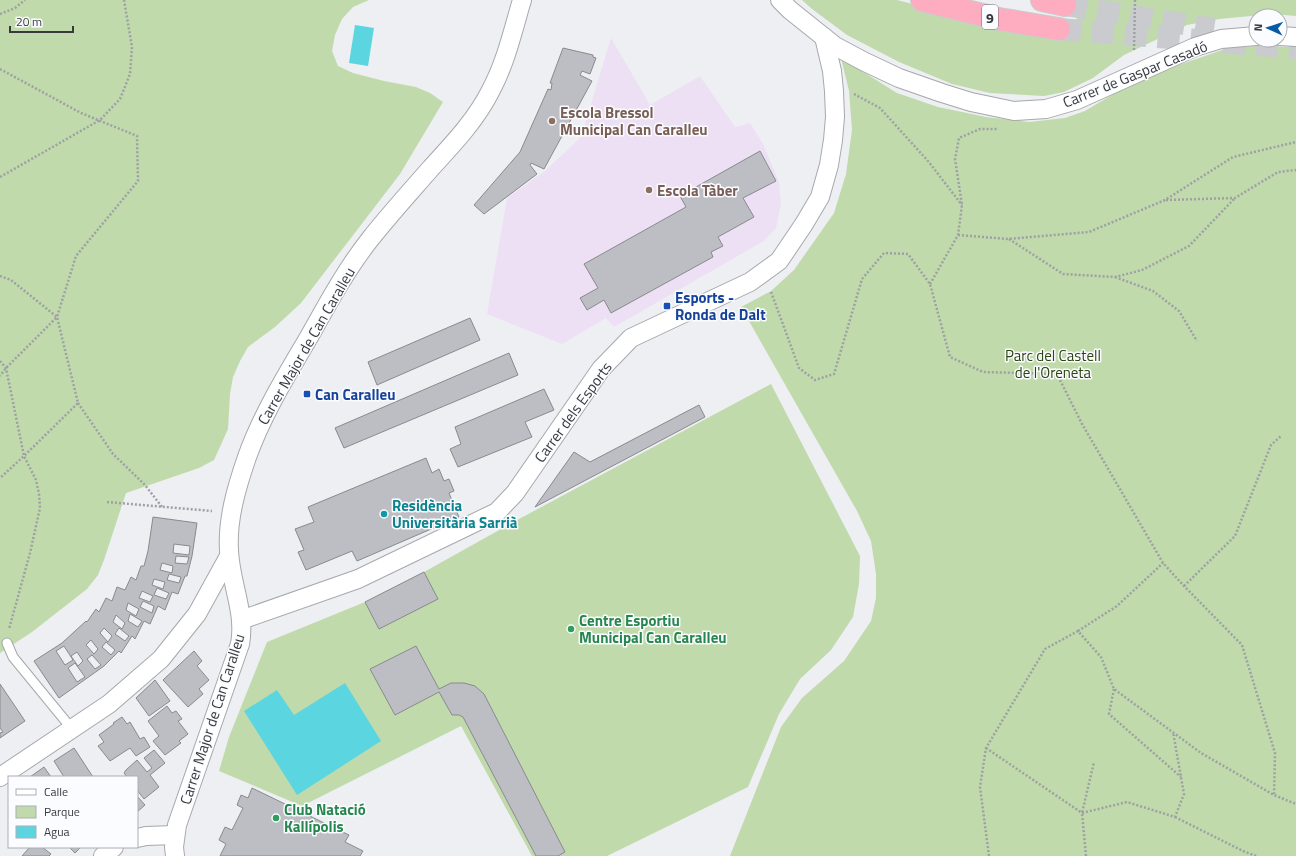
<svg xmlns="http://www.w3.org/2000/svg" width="1296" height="856" font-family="'Titillium Web',sans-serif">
<rect width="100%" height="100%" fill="#edeff3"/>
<!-- education -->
<polygon fill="#ede0f4" points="611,38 650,105 700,76 735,127 750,123 763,144 779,182 781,204 776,228 764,241 614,327 606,318 562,344 487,314 507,198 545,171 581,137"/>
<!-- green -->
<g fill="#c0daac">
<polygon points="0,0 369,0 353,7 342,19 335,35 332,51 338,66 353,73 384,81 416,87 430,93 443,102 400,174 301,303 275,327 248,347 240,361 233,377 230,394 228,429 214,460 199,468 126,493 104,560 98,575 87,589 32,632 0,653"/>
<polygon points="802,0 897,0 972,19 1073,39 1080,0 1296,0 1296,16 1273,14 1219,19 1187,25 1124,55 1093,78 1064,92 1044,96 990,93 952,84 899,62 847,35 812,9"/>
<polygon points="1255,46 1296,47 1296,856 730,856 781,727 802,698 844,661 871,621 876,598 876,574 871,541 857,511 741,307 771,291 794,270 834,213 846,174 852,130 849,91 841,58 897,93 938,107 986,117 1029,122 1065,118 1085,111 1127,86 1179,65 1222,50"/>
<polygon points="771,384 860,556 859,584 853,617 831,650 800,679 779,714 748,787 607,856 532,856 461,726 302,806 219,771 229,737 267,642 365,602 424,572 519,519"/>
</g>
<!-- water -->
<g fill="#5bd5df">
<polygon points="355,25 374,28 368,66 349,63"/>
<polygon points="345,683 381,741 297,795 244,711 277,690 294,715"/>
</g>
<!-- building -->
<g fill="#bcbec3" stroke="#898a8e" fill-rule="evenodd">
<polygon points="563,48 593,55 593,57 596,58 590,74 582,71 580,75 592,81 544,169 531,163 530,165 537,174 484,214 474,205 520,152 548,89 551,90 552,83 550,83"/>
<polygon points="760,151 776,181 743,198 754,217 718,237 723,246 711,252 713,257 611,313 604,300 587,310 580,298 598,288 584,264 686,207 680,196"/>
<polygon points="470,318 480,340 377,385 368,362"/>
<polygon points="509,353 518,375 344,448 335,428"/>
<polygon points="544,389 554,410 525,422 532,437 458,467 450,449 461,444 455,427"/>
<polygon points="699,405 705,417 535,507 574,452 590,462"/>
<polygon points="426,458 432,473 439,469 444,481 449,479 454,491 449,493 459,517 357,561 352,551 306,570 298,552 304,550 295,529 314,522 308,507"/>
<path d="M153,517l44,6 -5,33 -5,20h-2l-7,18 -6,-2 -7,18 -7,-4 -8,18 -6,-3 -9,18 -3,-3 -11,17 -2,-2 -15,15 -45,32 -25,-37 28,-18 24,-22 1,1 9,-13 3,3 7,-14 6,3 5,-14 8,3 6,-13 5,3 5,-14h3l4,-15zM174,544l16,2 -1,9 -16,-2zM176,556l13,1 -2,7 -12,-1zM162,563l11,3 -1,7 -12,-3zM169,574l12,3 -2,6 -12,-3zM154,579l11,3 -2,7 -11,-4zM157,588l12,5 -3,6 -12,-4zM142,591l11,5 -3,6 -11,-4zM143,601l11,5 -2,7 -12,-6zM128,603l11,6 -3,7 -10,-6zM130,614l12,7 -4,6 -10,-6zM116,615l9,8 -3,6 -9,-7zM104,628l8,8 -4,6 -8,-9zM119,628l10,8 -4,5 -10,-7zM91,640l7,9 -4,5 -8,-9zM106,642l9,8 -4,5 -9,-8zM64,646l9,14 -8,5 -9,-14zM77,652l6,9 -5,5 -7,-10zM92,655l9,10 -6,4 -8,-10zM75,663l10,14 -8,5 -9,-14z"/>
<polygon points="424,572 438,599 379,629 365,602"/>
<polygon points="416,646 439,689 451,683 464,683 475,686 484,694 565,852 558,856 536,856 463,717 459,715 452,715 439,692 395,715 370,669"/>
<polygon points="194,651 202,661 197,666 209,680 199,689 203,694 188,707 163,680"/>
<polygon points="155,680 170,701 149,716 136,698"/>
<polygon points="0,684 25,721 0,738 0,733 3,732 0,728"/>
<polygon points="167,706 172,713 176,711 182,719 178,721 188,734 179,741 181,743 165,755 153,741 159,736 148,721"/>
<polygon points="122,717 127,724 130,722 140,739 144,737 150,747 136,756 130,748 110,761 98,746 104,742 99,735 114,724 113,723"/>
<polygon points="74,748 93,777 64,777 54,761"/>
<polygon points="154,750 165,763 150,775 159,787 144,799 137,790 137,777 127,777 124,773 126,770 137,760 147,772 152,768 144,758"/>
<polygon points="44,767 51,777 30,777"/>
<polygon points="252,788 349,835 345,842 363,851 360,856 220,856 226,844 219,840 225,827 232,830 243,808 237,805 241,795 248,798"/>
<polygon points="137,796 145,805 137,812"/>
<polygon points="30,847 42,847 51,854 49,856 22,856"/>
<polygon points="69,847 81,847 75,853"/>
</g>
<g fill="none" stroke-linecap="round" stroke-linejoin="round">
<!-- trunk-tunnel -->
<g stroke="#c9cbce" stroke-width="22" stroke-dasharray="22 11" stroke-linecap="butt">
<polyline points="1065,5 1214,29"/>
<polyline points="1059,29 1296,48"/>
</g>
<defs>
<polyline id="service" points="7,643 13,657 72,729"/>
<g id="minor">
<polyline points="780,0 790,10 835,46 865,62 899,78 942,93 971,102 1014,111 1046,109 1077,100 1195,47 1221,39 1256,36"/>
<polyline points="1280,36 1296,37"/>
<polyline points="241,620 358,579 497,512 515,493 601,369 631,338 750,282 779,261 804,224 820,197 829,165 833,140 835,117 834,91 832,71 824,37"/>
<polyline points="0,777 109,704 161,659 197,614 229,556"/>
<polyline points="137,838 146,836 175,835"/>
<polyline points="103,856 114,847"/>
<path d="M175,856l-1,-9 3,-22 63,-181c6,-32 -10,-62 -11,-94 -2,-31 8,-64 18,-93 15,-42 39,-81 62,-120 19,-34 38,-69 62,-99 19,-24 40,-47 60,-70 22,-24 45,-48 60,-78 15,-28 22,-60 31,-90"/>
</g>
<g id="trunk">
<polyline points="922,0 999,19 1059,29"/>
<polyline points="1042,0 1065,5"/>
</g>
</defs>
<!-- service casing -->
<use href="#service" stroke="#a6a8ac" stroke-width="11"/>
<!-- minor casing -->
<use href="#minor" stroke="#a6a8ac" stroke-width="20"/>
<!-- trunk casing -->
<use href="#trunk" stroke="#cbcccc" stroke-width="24"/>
<!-- path -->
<g stroke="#9ea0a3" stroke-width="2.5" stroke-dasharray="2 2" stroke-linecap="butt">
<polyline points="0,14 15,8 25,0"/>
<polyline points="1134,50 1135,0"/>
<polyline points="0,69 81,113 137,136 138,181 76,256 57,317 78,403 24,456 36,480 39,494 40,508 30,553 9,629"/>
<polyline points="854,94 880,108 928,161 962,205"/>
<polyline points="0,177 100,120 120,99 130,74 132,47 124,0"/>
<polyline points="1166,200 1235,198 1278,172 1296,170"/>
<polyline points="958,235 1008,239 1089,232 1165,200 1233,157 1296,142"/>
<polyline points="1009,239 1063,274 1115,277 1142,270 1189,246 1235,198"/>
<polyline points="0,276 11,280 57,317 6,368 0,376"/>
<polyline points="1115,277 1153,291 1179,311 1197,341"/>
<polyline points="930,284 958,235 962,205 955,159 959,138 980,129 997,129"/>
<polyline points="771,292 799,368 815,380 834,374 862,279 884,253 908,254 930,284 950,357 983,372 1057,374 1082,424 1163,563 1184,586 1242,645 1275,753 1274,795"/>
<polyline points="0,361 6,368 24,456 0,478"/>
<polyline points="78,403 113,454 145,485 162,507"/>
<polyline points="107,502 212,511"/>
<polyline points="1184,586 1235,536 1271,445 1281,436"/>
<polyline points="1078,631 1117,606 1163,563"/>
<polyline points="1114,689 1109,714 1181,777"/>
<polyline points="986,748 1082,813 1127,802 1175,817 1184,794 1173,732"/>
<polyline points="1175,817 1245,852 1257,856"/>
<polyline points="989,856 980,787 986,748 1045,649 1078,631 1101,657 1114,689 1201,753 1274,795 1296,804"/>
<polyline points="1086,856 1082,813 1094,762"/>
</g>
<!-- service -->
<use href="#service" stroke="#fff" stroke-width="9"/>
<!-- minor -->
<use href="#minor" stroke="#fff" stroke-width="18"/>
<!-- trunk -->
<use href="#trunk" stroke="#feacbf" stroke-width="22"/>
</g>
<!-- markers -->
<g fill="#8d6e63" stroke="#fbfcff" stroke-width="1.5">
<circle cx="552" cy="121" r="4"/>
<circle cx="649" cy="190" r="4"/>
</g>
<g fill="#1a4fb4" stroke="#fbfcff" stroke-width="1.5">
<rect x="663" y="302" width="8" height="8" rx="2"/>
<rect x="303" y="390" width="8" height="8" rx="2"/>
</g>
<circle fill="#0f9aa8" stroke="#fbfcff" stroke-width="1.5" cx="384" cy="514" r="4"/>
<g fill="#2e9e5b" stroke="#fbfcff" stroke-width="1.5">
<circle cx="571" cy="629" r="4"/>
<circle cx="276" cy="818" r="4"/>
</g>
<g text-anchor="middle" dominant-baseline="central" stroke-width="3" stroke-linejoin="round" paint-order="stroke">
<!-- shield labels -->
<rect fill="#fbfcff" stroke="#727476" stroke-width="1" x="982" y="5" width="16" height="24" rx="3"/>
<g font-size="14" font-weight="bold" fill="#38393b">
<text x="990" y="17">9</text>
</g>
<!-- street labels -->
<g font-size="15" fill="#38393b" stroke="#fbfcff">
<text transform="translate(1135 74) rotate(-22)">Carrer de Gaspar Casadó</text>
<text transform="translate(306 346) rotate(-60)">Carrer Major de Can Caralleu</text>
<text transform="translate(573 412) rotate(-54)">Carrer dels Esports</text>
<text transform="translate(212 719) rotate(-72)">Carrer Major de Can Caralleu</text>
</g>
<!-- education labels -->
<g font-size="15" font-weight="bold" fill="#785e54" stroke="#fbfcff" text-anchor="start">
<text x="560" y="112">Escola Bressol<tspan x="560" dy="17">Municipal Can Caralleu</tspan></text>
<text x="657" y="190">Escola Tàber</text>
</g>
<!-- transit labels -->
<g font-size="15" font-weight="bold" fill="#164399" stroke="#fbfcff" text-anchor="start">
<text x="675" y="297">Esports -<tspan x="675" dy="17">Ronda de Dalt</tspan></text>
<text x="315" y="394">Can Caralleu</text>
</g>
<!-- park labels -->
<g font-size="15" fill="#2b4410" stroke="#fbfcff">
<text x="1053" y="355">Parc del Castell<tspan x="1053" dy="17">de l'Oreneta</tspan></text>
</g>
<!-- culture labels -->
<g font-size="15" font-weight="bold" fill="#0d838f" stroke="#fbfcff" text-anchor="start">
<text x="392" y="505">Residència<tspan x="392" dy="17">Universitària Sarrià</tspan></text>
</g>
<!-- leisure labels -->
<g font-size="15" font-weight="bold" fill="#27864d" stroke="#fbfcff" text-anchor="start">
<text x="579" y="620">Centre Esportiu<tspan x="579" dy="17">Municipal Can Caralleu</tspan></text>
<text x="284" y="809">Club Natació<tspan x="284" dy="17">Kallípolis</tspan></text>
</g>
</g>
<!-- legend -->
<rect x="8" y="776" width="130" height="72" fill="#fbfcff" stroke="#adaeb1"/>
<rect x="16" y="789" width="20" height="6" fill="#ffffff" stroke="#adaeb1"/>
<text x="44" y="796" font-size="12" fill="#38393b">Calle</text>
<rect x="16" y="806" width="20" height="12" fill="#c0daac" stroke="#adaeb1"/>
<text x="44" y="816" font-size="12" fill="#38393b">Parque</text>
<rect x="16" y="826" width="20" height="12" fill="#5bd5df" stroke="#adaeb1"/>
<text x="44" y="836" font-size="12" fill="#38393b">Agua</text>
<!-- north arrow -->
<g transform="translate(1268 28) rotate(273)"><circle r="19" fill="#fbfcff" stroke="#adaeb1"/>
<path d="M0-3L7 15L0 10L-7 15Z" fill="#085aa8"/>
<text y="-6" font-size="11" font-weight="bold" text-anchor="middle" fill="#38393b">N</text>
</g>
<!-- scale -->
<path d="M10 26v6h63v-6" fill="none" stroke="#38393b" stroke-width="2"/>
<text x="16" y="26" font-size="12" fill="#38393b" stroke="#fbfcff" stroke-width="3" paint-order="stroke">20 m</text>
</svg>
